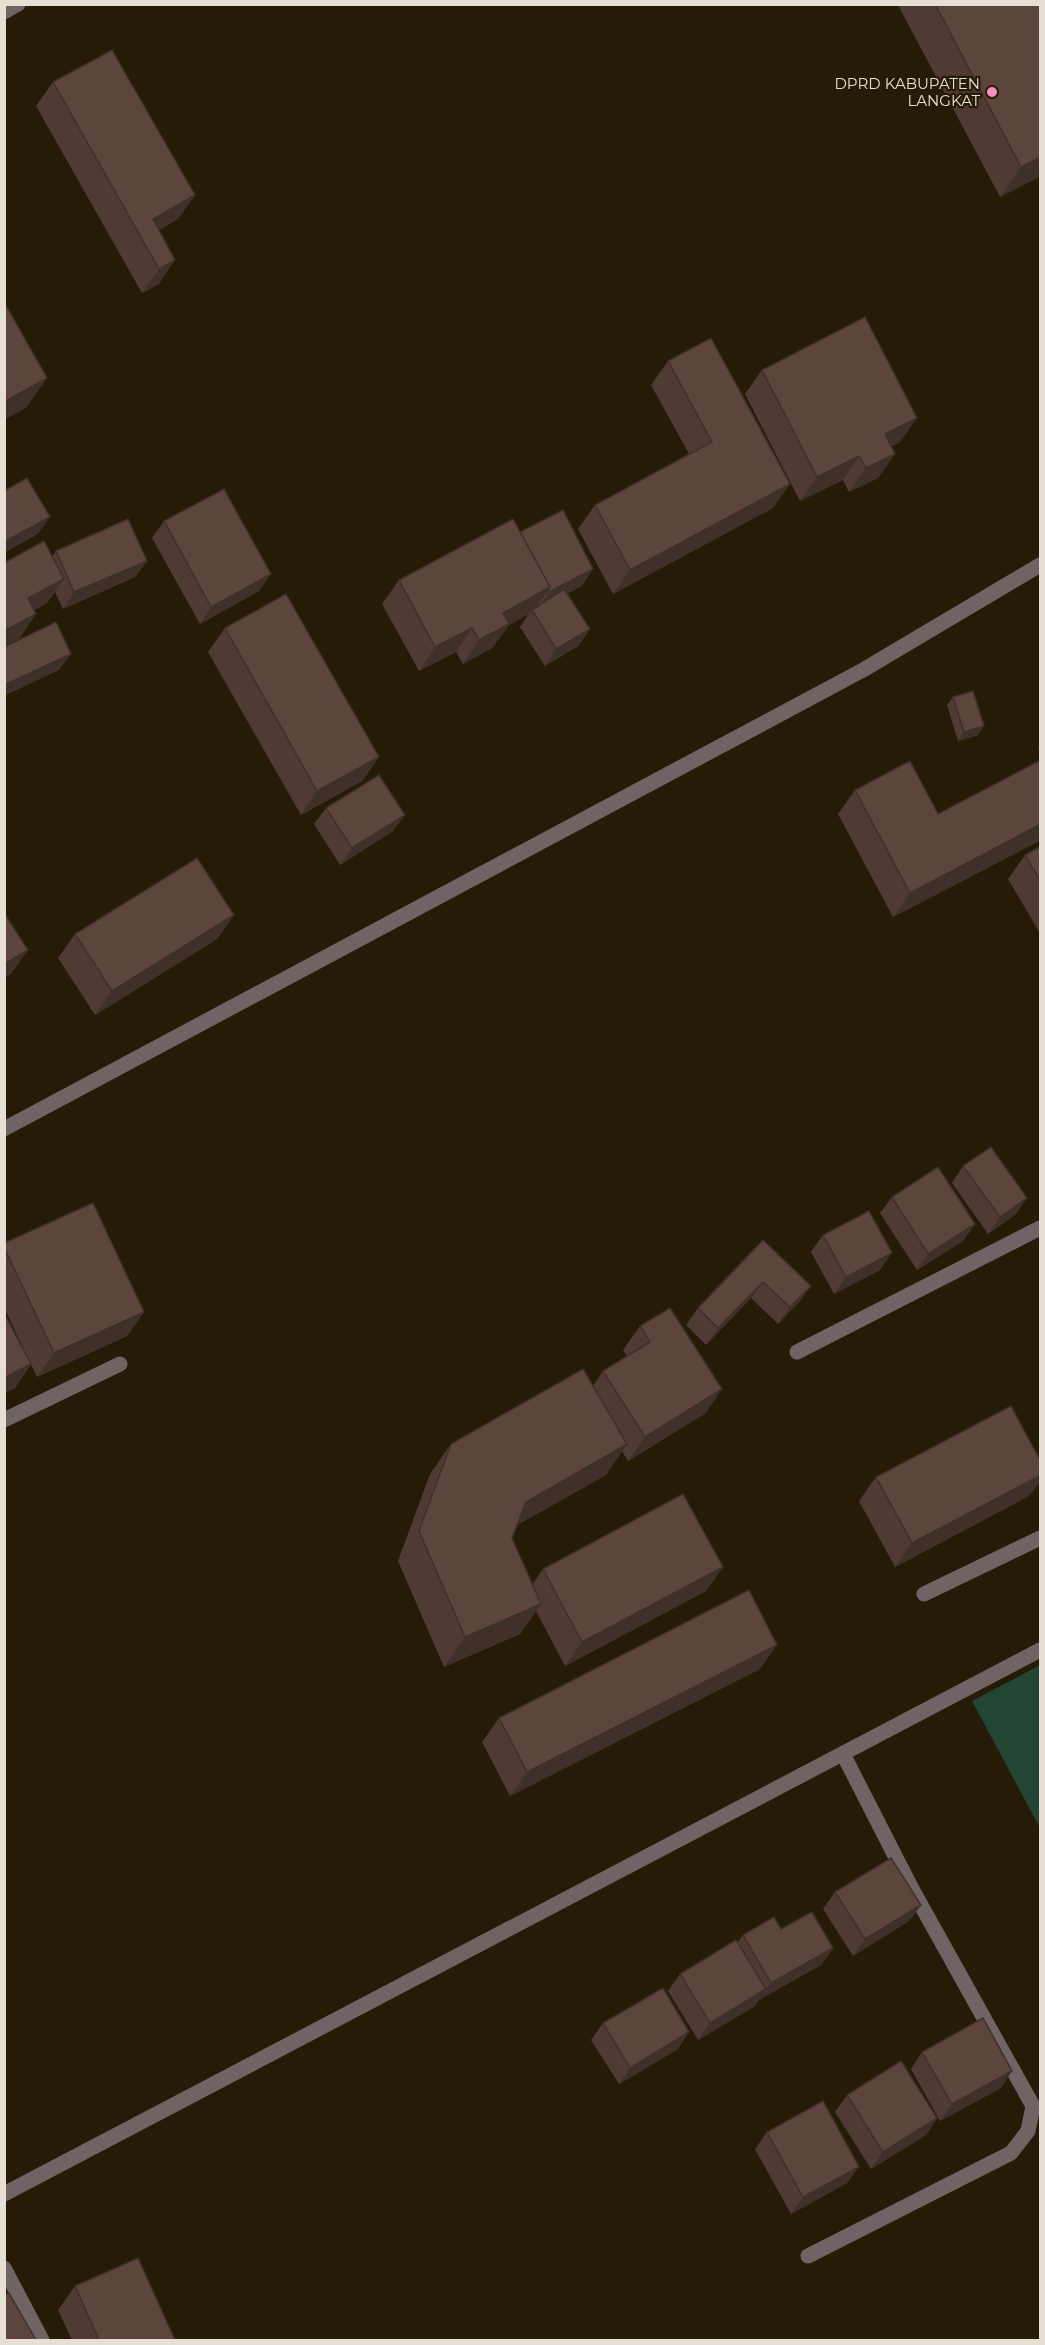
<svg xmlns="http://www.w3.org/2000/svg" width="1045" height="2345" font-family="Montserrat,sans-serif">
<rect width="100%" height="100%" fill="#251b07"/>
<!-- green -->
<polygon fill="#234534" points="1040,1665 1040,1828 972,1701"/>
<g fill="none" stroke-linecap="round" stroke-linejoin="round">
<!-- minor -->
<g stroke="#706364" stroke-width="15">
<polyline points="4,12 18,4"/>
<polyline points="4,1129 863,670 1040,565"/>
<polyline points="797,1352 1040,1228"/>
<polyline points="4,1420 120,1364"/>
<polyline points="924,1594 1040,1538"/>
<polyline points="4,2194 1040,1650"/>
<polyline points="808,2256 1011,2153 1028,2131 1033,2106 912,1889 843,1754"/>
<polyline points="4,2268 42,2340"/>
</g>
</g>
<!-- wall -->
<g fill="#4f3b34">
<polygon points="901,4 1041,4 1041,176 1000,197 899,7"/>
<polygon points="53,82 195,195 178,219 159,230 159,284 142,293 36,106"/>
<polygon points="668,361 773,508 613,594 578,529 595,505 689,454 651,385"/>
<polygon points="762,370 900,442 891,446 895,454 878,478 849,492 843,480 800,501 745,394"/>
<polygon points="164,521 259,591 200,624 152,538"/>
<polygon points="520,532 582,586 567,594 590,629 578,646 545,666 520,627 529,614 509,625 492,648 463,664 456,652 419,671 382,604 399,580"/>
<polygon points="56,551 147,561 135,577 63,609 55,592 47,603 34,610 20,638 4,646 4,563 52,557"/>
<polygon points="225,628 379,757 362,781 301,815 208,652"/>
<polygon points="953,697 978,735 958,741 947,705"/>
<polygon points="1041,743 1041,752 1038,747"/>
<polygon points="1041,764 1041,840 893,917 838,814 855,790 938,814"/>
<polygon points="326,808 393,831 340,865 314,824"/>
<polygon points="1041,846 1041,935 1008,879 1025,855"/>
<polygon points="234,915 217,939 95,1015 58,958 75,934"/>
<polygon points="963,1166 1027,1198 1015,1215 988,1234 952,1183"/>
<polygon points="892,1197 975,1224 963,1241 917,1270 880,1213"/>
<polygon points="823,1235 880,1270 834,1294 811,1252"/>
<polygon points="763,1240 811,1286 799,1302 778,1324 751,1298 706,1345 686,1325 698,1308"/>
<polygon points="4,1247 144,1312 127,1336 37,1377 31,1364 15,1388 4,1393 4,1313 25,1352 4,1307"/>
<polygon points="640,1326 706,1413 628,1461 622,1451 606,1475 517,1525 512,1538 532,1585 543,1569 723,1567 706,1591 565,1666 536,1611 520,1634 444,1667 398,1561 430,1474 451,1444 593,1386 603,1371 627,1356 623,1350"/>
<polygon points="1041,1462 1041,1480 1029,1496 895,1567 859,1501 876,1477"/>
<polygon points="760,1669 510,1796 482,1742 499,1718"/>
<polygon points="835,1892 921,1905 909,1921 853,1956 823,1909"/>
<polygon points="781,1929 833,1948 821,1965 759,2000 755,2006 698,2040 668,1991 680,1974 738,1942 743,1935"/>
<polygon points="603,2023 678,2049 619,2084 591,2040"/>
<polygon points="922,2052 1001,2088 940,2121 911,2069"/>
<polygon points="847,2095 937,2118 926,2135 871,2169 835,2112"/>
<polygon points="767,2132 847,2183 791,2214 755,2149"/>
<polygon points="75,2286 175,2340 72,2340 58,2310"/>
</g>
<!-- shaded-wall -->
<g fill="#40302a">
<polygon points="1041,157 1041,176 1000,197 1021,167"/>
<polygon points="195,195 178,219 142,240 153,219"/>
<polygon points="175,260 159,284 142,293 159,269"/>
<polygon points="47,378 26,408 4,420 4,402"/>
<polygon points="917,418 900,442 868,458 885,434"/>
<polygon points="895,454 878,478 849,492 866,468"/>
<polygon points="859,456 843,480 800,501 817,477"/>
<polygon points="790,484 773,508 613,594 630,570"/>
<polygon points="50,517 38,534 4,553 4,542"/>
<polygon points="147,561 135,577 63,609 74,592"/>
<polygon points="593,569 582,586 538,609 549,592"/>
<polygon points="271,574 259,591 200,624 211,607"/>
<polygon points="64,579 47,603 11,622 28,598"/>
<polygon points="550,587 534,611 532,610 529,614 509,625 492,648 463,664 479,640 503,613"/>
<polygon points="36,614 20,638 4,646 4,631"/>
<polygon points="472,628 456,652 419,671 435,647"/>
<polygon points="590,629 578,646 545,666 556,649"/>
<polygon points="71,654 59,670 4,696 4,685"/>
<polygon points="984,726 978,735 958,741 964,732"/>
<polygon points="379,757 362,781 301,815 317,791"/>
<polygon points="405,815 393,831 340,865 352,848"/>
<polygon points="1041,824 1041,840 893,917 910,893"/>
<polygon points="234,915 217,939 95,1015 112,991"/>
<polygon points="28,950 11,974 4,978 4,964"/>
<polygon points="1027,1198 1015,1215 988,1234 1000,1217"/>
<polygon points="975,1224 963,1241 917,1270 928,1254"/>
<polygon points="892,1253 880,1270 834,1294 846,1277"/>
<polygon points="763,1282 751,1298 706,1345 718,1328"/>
<polygon points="811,1286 799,1302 778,1324 790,1307"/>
<polygon points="144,1312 127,1336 37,1377 54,1353"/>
<polygon points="31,1364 15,1388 4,1393 4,1378"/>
<polygon points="722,1389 706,1413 628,1461 645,1437"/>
<polygon points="627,1444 606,1475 505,1532 526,1502"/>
<polygon points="1041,1475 1041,1480 1029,1496 895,1567 912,1543"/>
<polygon points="723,1567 706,1591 565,1666 582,1642"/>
<polygon points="541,1604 520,1634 444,1667 465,1637"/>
<polygon points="777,1645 760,1669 510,1796 527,1772"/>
<polygon points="921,1905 909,1921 853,1956 865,1939"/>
<polygon points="833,1948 821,1965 759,2000 755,2006 698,2040 710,2023 766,1989 771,1983"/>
<polygon points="689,2032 678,2049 619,2084 630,2068"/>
<polygon points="1012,2071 1001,2088 940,2121 952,2104"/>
<polygon points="937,2118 926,2135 871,2169 883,2152"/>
<polygon points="859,2167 847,2183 791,2214 803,2197"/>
</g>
<!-- building -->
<g fill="#5c453c" stroke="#40302a" stroke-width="1.5">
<polygon points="935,4 1041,4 1041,157 1021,167"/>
<polygon points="112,50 195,195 153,219 175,260 159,269 53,82"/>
<polygon points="4,302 47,378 4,402"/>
<polygon points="865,317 917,418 885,434 895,454 866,468 859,456 817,477 762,370"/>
<polygon points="711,338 790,484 630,570 595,505 712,442 668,361"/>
<polygon points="27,478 50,517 4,542 4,491"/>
<polygon points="224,489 271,574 211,607 164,521"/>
<polygon points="563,510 593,569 549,592 548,590 550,587 520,532"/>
<polygon points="128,519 147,561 74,592 56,551"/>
<polygon points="513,519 550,587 503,613 509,624 479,640 472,628 435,647 399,580"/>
<polygon points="44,541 64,579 28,598 36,614 4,631 4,563"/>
<polygon points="564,589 590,629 556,649 532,610"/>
<polygon points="286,594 379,757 317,791 225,628"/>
<polygon points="56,622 71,654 4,685 4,647"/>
<polygon points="973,691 984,726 964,732 953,697"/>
<polygon points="910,761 938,814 1039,761 1041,764 1041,824 910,893 855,790"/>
<polygon points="379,775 405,815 352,848 326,808"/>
<polygon points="1041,846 1041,882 1025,855"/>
<polygon points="197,858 234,915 112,991 75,934"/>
<polygon points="4,913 28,950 4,964"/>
<polygon points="991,1147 1027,1198 1000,1217 963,1166"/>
<polygon points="938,1167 975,1224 928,1254 892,1197"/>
<polygon points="93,1203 144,1312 54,1353 4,1247 4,1243"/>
<polygon points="869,1211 892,1253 846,1277 823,1235"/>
<polygon points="763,1240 811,1286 790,1307 763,1282 718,1328 698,1308"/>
<polygon points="670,1308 722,1389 645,1437 603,1371 650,1342 640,1326"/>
<polygon points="4,1313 31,1364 4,1378"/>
<polygon points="583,1369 627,1444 526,1502 512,1538 541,1604 465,1637 419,1531 451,1444"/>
<polygon points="1011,1406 1041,1462 1041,1475 912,1543 876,1477"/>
<polygon points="683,1494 723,1567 582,1642 543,1569"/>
<polygon points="749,1590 777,1645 527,1772 499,1718"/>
<polygon points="891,1858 921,1905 865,1939 835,1892"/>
<polygon points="812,1912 833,1948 771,1983 743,1935 774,1917 781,1929"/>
<polygon points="736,1940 766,1989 710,2023 680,1974"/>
<polygon points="663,1988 689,2032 630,2068 603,2023"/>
<polygon points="983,2018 1012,2071 952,2104 922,2052"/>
<polygon points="901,2061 937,2118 883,2152 847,2095"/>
<polygon points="823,2101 859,2167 803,2197 767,2132"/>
<polygon points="138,2258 175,2340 99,2340 75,2286"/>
<polygon points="9,2293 36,2340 4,2340 4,2295"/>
</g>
<!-- markers -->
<circle fill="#fd8ebf" stroke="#251b07" stroke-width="2" cx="992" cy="92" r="6"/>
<g text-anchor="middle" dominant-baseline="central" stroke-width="4.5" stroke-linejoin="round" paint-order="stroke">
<!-- poi labels -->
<g font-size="15" fill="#e6dfd3" stroke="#251b07" text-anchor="end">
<text x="980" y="83">DPRD KABUPATEN<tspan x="980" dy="17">LANGKAT</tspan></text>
</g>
</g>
<!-- border -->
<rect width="1045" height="2345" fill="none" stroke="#e6dfd3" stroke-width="12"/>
</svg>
